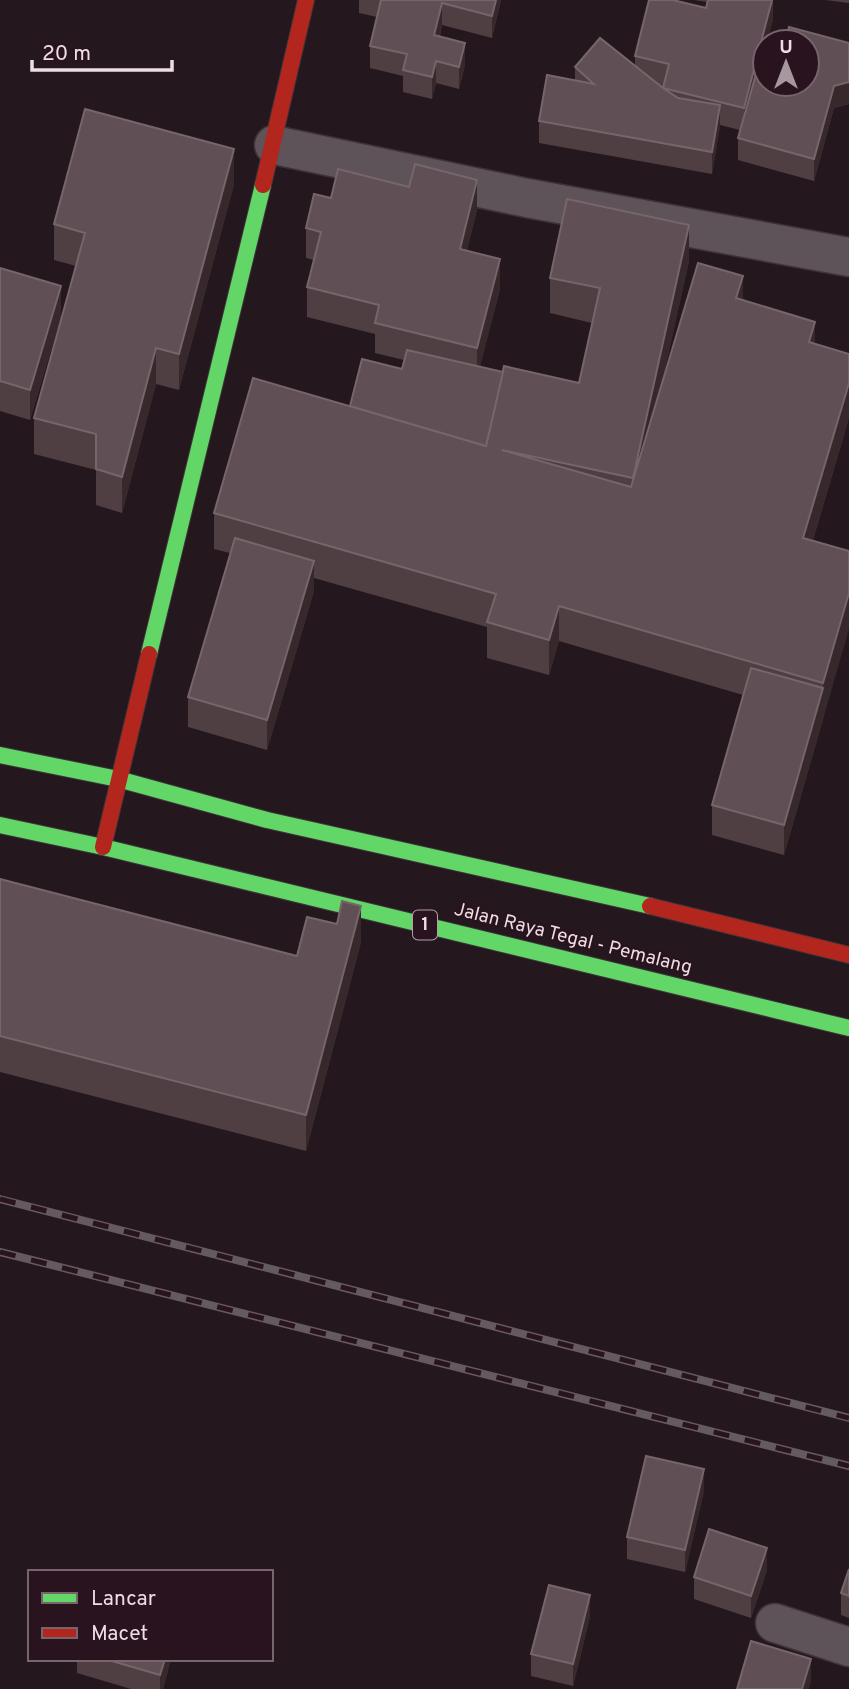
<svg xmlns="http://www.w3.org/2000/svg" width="849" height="1689" font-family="Overpass,sans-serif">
<rect width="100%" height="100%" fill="#24181e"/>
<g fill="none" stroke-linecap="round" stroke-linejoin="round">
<defs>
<g id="street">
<polyline points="274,145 527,198 849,257"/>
<polyline points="775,1623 849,1647"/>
</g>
<g id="fast">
<polyline points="149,654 263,185"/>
<polyline points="0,755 118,779 267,820 650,906"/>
<polyline points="0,825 103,847 849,1028"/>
</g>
<g id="jam">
<polyline points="263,185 306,0"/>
<polyline points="103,847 149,654"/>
<polyline points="650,906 849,955"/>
</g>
</defs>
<!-- street casing -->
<use href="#street" stroke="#3d3338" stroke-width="41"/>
<!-- fast casing -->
<use href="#fast" stroke="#3d3338" stroke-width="18"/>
<!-- jam casing -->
<use href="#jam" stroke="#3d3338" stroke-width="18"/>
<!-- street -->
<use href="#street" stroke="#5d5358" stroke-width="38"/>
<!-- fast -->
<use href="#fast" stroke="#63d668" stroke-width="16"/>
<!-- jam -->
<use href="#jam" stroke="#b3261e" stroke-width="16"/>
<defs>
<g id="rail">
<polyline points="0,1199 849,1418"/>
<polyline points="0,1252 849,1466"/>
</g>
</defs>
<!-- rail casing -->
<use href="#rail" stroke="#645a5f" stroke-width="8"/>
<!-- rail -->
<use href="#rail" stroke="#29131e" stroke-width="5" stroke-dasharray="16" stroke-linecap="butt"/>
</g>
<!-- wall -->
<g fill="#4f3e42">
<polygon points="359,0 501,0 492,38 442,25 440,36 465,65 459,89 436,83 432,99 403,92 403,76 370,68 370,46 377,17 359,13"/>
<polygon points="694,0 773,0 773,19 767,42 765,42 765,84 849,43 849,104 834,108 814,181 738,160 738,138 740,130 720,125 712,174 539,143 539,121 575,80 575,67 635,66 635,56 706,8 707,2"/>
<polygon points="825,0 849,0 849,3"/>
<polygon points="234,184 179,390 156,384 122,513 96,505 96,470 34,454 34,418 76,266 54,260 54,224"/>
<polygon points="331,198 477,210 467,250 500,289 480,366 503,372 579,383 592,323 550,313 550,278 689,261 660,391 743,300 815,344 849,418 813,540 849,551 823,719 784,855 712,835 712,805 743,695 559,641 549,675 487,658 487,627 314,578 314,591 267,750 188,727 188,697 230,553 214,549 214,513 350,406 402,369 404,360 375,353 375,334 307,317 307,287 314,260 306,258 306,228"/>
<polygon points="0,268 61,316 30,420 0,411"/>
<polygon points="0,879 297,956 361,942 306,1151 0,1072"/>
<polygon points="704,1491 685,1572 627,1559 627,1537"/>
<polygon points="849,1569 849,1618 841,1615 841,1593"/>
<polygon points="767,1570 751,1618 694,1599 694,1577"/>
<polygon points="590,1617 573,1686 531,1676 531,1654"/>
<polygon points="77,1659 171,1659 163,1689 131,1689 77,1673"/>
</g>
<!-- shaded-wall -->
<g fill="#37282c">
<polygon points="496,0 501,0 492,38 492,16"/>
<polygon points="772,0 773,19 767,42 765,42 765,49 744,130 744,108"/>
<polygon points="442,3 442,25 434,57 434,35"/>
<polygon points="465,43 465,65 459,89 459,67"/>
<polygon points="436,61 436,83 432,99 432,77"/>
<polygon points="849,82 849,104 834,108 814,181 814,159 834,86"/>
<polygon points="720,105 720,127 712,174 712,152"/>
<polygon points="234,149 234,184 179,390 179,354"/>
<polygon points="477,180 477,210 460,279 460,249"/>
<polygon points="689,225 689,261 633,514 633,478"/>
<polygon points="500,259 500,289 477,378 477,348"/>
<polygon points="743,276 743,312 736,298"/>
<polygon points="61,286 61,316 30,420 30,390"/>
<polygon points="815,322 815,357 809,342"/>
<polygon points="156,348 156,384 122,513 122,477"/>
<polygon points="849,383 849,418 803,573 803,538"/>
<polygon points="314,561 314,591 267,750 267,720"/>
<polygon points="849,593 849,629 784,855 784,825 823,688 823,683"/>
<polygon points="559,606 559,641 549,675 549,640"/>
<polygon points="361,906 361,942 306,1151 306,1115"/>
<polygon points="704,1469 704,1491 685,1572 685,1550"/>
<polygon points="767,1548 767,1570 751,1618 751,1596"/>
<polygon points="590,1595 590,1617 573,1686 573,1664"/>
<polygon points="165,1659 171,1659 163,1689 160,1689 160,1675"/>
<polygon points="811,1659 811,1681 809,1689 802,1689"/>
</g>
<!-- building -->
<g fill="#604f54" stroke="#76656a" stroke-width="2">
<polygon points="381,0 496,0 492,16 442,3 434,35 465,43 459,67 436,61 432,77 403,70 407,54 370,46"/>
<polygon points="649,0 673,0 706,8 708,0 772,0 744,108 663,88 678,98 720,105 712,152 539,121 547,75 594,84 575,67 600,38 663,88 669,64 635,56"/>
<polygon points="789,27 849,43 849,82 834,86 814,159 738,138 763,49 765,50 765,84 807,84 807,42 785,42"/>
<polygon points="85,109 234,149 179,354 156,348 122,477 96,469 96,434 34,418 85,233 54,224"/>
<polygon points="415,164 477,180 460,249 500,259 477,348 375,323 379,305 307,287 321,232 306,228 314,194 331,198 338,169 409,187"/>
<polygon points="567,199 689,225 633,478 502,450 631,487 698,263 743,276 736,298 815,322 809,342 849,354 849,383 803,538 849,551 849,593 823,683 559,606 549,640 487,622 496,594 214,513 253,378 486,446 504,366 579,383 600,288 550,278"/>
<polygon points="0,268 61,286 30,390 0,381"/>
<polygon points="407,350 503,372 486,446 350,406 362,359 402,369"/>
<polygon points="235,538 314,561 267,720 188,697"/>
<polygon points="751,668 823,688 784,825 712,805"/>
<polygon points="0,879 297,956 307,917 337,924 342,901 361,906 306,1115 0,1036"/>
<polygon points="646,1456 704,1469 685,1550 627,1537"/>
<polygon points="709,1529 767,1548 751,1596 694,1577"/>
<polygon points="849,1569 849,1596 841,1593"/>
<polygon points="549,1585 590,1595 573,1664 531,1654"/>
<polygon points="751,1641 811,1659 802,1689 737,1689"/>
<polygon points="105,1659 165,1659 160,1675"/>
</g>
<g text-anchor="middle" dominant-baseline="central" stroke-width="5" stroke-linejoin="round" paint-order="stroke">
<!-- shield labels -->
<rect fill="#29131e" stroke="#b2a0a9" stroke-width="2" x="413" y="910.5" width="24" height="29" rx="5"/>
<g font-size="18" font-weight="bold" fill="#eddde4">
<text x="425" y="925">1</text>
</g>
<!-- street labels -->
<g font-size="19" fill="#eddde4" stroke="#29131e">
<text transform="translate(573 939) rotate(14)">Jalan Raya Tegal - Pemalang</text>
</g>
</g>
<!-- legend -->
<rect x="28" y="1570" width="245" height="91" fill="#29131e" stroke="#77646d" stroke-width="2"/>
<rect x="42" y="1593" width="35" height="10" fill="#63d668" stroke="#77646d" stroke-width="2"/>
<text x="91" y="1605" font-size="21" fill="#eddde4">Lancar</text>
<rect x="42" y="1628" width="35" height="10" fill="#b3261e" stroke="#77646d" stroke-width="2"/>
<text x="91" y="1640" font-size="21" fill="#eddde4">Macet</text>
<!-- north arrow -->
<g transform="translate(786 63)"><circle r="33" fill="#29131e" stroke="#77646d" stroke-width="2"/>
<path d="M0-5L12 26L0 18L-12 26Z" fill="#a7989f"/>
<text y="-10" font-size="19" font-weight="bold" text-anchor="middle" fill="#eddde4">U</text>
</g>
<!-- scale -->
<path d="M32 60v10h140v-10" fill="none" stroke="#eddde4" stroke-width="3.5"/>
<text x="42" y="60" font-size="21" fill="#eddde4" stroke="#29131e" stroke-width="5" paint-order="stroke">20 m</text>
</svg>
